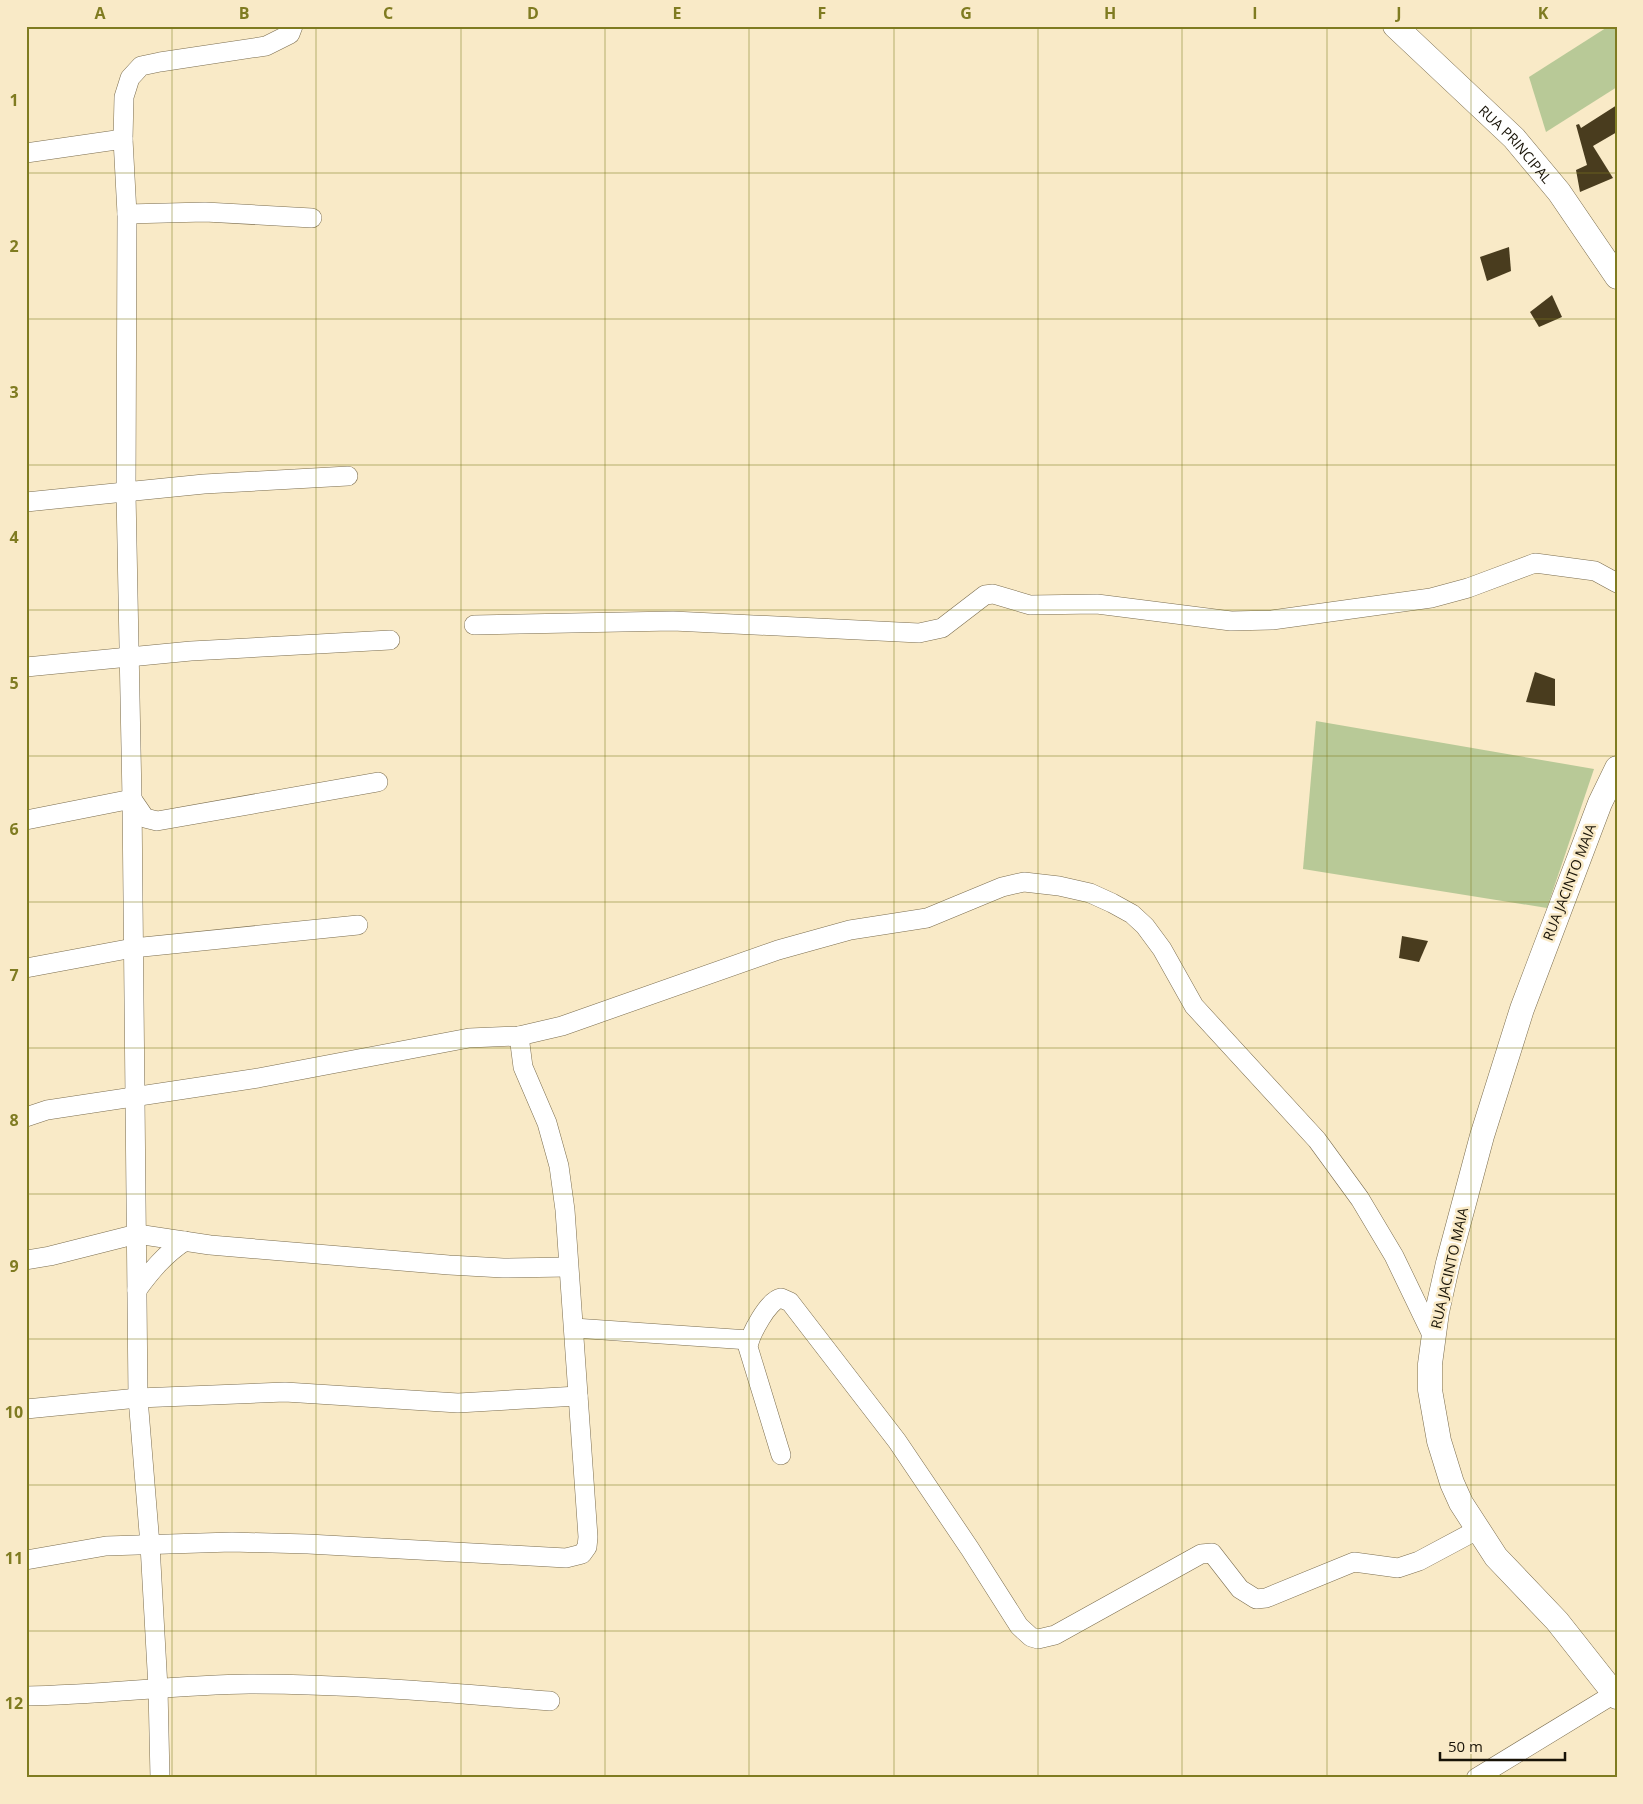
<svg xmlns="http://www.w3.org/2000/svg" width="1643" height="1804" font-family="'Open Sans',sans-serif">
<rect width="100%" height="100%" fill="#f9eac7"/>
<!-- green -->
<g fill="#b8c997">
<polygon points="1609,26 1617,26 1617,87 1546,132 1529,77"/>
<polygon points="1316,721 1594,769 1547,908 1303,869"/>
</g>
<!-- building -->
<g fill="#493c1e">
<polygon points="1617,105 1617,132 1593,146 1613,178 1580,192 1576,170 1587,165 1576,125 1579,124 1581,128"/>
<polygon points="1509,247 1511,271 1487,281 1480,257"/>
<polygon points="1552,295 1562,317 1539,327 1530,312"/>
<polygon points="1535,672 1555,679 1555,706 1526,702"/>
<polygon points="1402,936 1428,941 1419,962 1399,958"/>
</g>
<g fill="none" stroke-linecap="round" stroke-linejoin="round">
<defs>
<g id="minor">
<polyline points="26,153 123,139"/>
<polyline points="127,214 205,212 312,218"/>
<polyline points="26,502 204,484 348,476"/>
<polyline points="474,625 673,621 919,633 942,628 985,595 993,594 1030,605 1097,604 1231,621 1272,620 1431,598 1468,588 1535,563 1595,571 1617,583"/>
<polyline points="26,667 191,651 390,640"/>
<polyline points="26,820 132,799 145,818 157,821 378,782"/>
<polyline points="26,968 133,948 358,925"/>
<polyline points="26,1117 47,1110 258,1078 469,1038 519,1036 562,1026 778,950 850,930 927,918 1002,887 1024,882 1059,886 1090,893 1112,903 1132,914 1145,926 1162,949 1194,1006 1317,1140 1360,1199 1394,1256 1433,1337"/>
<polyline points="26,1260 50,1256 137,1234 210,1245 449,1265 503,1268 568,1267"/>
<path d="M137,1290c14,-19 28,-36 48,-49"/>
<polyline points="574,1328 749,1340"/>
<polyline points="26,1409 138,1398 285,1392 458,1403 578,1396"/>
<path d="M781,1455l-33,-108c2,-12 20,-47 33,-49l9,4 107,139 73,108 49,77 12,11 7,2 17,-4 146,-81 11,-1 28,36 16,10 10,-1 88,-36 44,6 21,-7 58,-31"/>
<polyline points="26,1560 106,1546 232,1542 308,1544 566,1558 582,1554 587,1547 588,1537 565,1210 559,1166 547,1123 523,1067 519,1036"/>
<path d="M26,1696c74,-1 148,-11 223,-12 101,0 201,9 301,17"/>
<polyline points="160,1778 158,1688 150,1545 138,1398 132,799 126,493 127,214 123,139 124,97 130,78 141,66 160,62 266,46 290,34 293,26"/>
<polyline points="1476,1778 1614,1694"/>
</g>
<g id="tertiary">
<path id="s1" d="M1395,26l119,112 45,54 58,85"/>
<polyline points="1617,768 1600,803 1522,1009 1482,1136 1448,1263 1437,1312 1430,1364 1430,1390 1439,1441 1452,1483 1461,1503 1496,1557 1557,1621 1617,1697"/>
</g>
</defs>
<!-- minor casing -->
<use href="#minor" stroke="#7b6d4e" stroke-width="20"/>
<!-- tertiary casing -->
<use href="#tertiary" stroke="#7b6d4e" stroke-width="25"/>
<!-- minor -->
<use href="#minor" stroke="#fff" stroke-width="19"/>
<!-- tertiary -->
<use href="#tertiary" stroke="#fff" stroke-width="24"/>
</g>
<!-- grid -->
<path fill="none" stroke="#7f7b21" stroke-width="1" stroke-opacity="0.55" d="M172,26v1752M316,26v1752M461,26v1752M605,26v1752M749,26v1752M894,26v1752M1038,26v1752M1182,26v1752M1327,26v1752M1471,26v1752M26,173h1591M26,319h1591M26,465h1591M26,610h1591M26,756h1591M26,902h1591M26,1048h1591M26,1194h1591M26,1339h1591M26,1485h1591M26,1631h1591"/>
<g text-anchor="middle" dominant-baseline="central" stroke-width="5" stroke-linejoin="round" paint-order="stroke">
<!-- street labels -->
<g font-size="14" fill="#181307" stroke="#f9eac7">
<text stroke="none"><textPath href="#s1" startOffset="169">RUA PRINCIPAL</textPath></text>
<text transform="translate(1569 882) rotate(-69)">RUA JACINTO MAIA</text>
<text transform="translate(1449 1268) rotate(-77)">RUA JACINTO MAIA</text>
</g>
</g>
<!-- border -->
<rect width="1643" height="1804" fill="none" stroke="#f9eac7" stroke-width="55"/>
<!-- scale -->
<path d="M1440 1752v8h125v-8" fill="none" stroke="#181307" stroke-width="2.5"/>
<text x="1448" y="1752" font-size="15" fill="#181307" stroke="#f9eac7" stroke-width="4" paint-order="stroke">50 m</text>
<rect x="28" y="28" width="1588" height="1748" fill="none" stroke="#7f7b21" stroke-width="2"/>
<g font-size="16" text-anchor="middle" font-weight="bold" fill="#7f7b21">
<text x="100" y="19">A</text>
<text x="244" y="19">B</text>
<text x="388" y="19">C</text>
<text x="533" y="19">D</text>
<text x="677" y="19">E</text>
<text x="822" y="19">F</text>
<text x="966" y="19">G</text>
<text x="1110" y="19">H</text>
<text x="1255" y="19">I</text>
<text x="1399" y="19">J</text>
<text x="1543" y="19">K</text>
<text x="14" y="106">1</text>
<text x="14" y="252">2</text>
<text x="14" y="398">3</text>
<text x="14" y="543">4</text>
<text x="14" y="689">5</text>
<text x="14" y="835">6</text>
<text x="14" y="981">7</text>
<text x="14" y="1126">8</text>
<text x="14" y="1272">9</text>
<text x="14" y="1418">10</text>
<text x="14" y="1564">11</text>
<text x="14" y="1709">12</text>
</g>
</svg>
